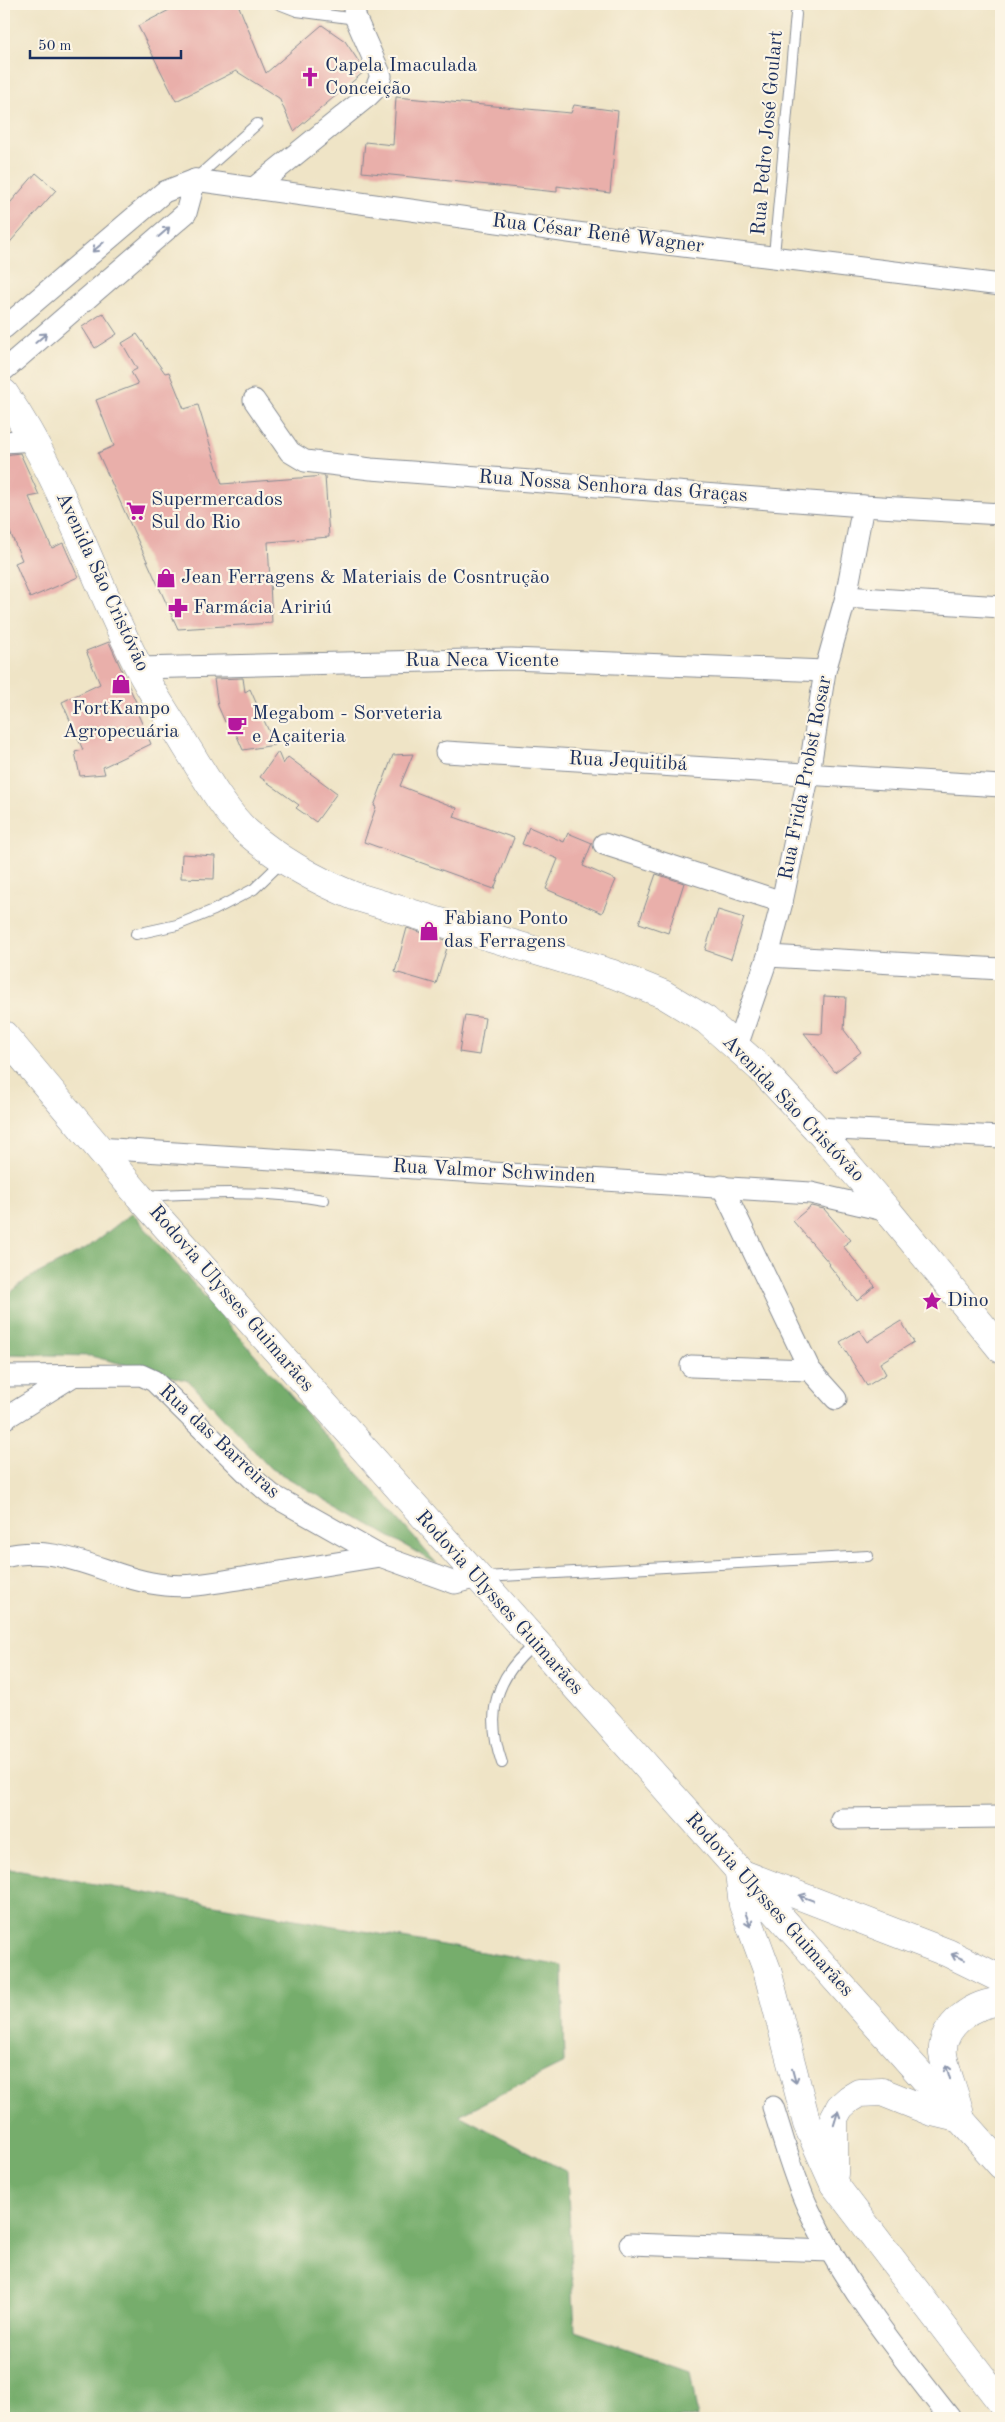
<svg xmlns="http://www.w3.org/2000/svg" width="1005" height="2422" font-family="'Old Standard TT',serif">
<rect width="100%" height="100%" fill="#fcf5e5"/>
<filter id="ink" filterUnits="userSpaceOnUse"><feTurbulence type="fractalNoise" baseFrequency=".02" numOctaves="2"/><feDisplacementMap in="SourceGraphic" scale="10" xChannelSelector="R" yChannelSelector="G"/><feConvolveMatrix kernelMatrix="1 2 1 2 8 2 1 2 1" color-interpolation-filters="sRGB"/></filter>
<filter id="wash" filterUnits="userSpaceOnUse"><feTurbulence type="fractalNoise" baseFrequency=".0096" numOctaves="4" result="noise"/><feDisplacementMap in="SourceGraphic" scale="20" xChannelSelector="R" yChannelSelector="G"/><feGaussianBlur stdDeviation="1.12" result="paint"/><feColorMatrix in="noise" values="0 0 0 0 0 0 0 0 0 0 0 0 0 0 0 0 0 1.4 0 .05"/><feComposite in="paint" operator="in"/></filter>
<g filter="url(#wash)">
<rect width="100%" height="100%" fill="#efe4c6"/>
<!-- forest -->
<g fill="#76ad6c" stroke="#486e65">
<polygon points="132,1213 437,1564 269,1467 189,1381 91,1356 4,1354 4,1298 27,1279 86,1249"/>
<polygon points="4,1868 562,1966 564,2063 459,2115 567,2172 575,2331 690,2371 698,2418 4,2418"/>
</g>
<g id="blocks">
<!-- building -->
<g fill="#e9afaa">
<polygon points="181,4 238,4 266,73 322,25 345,41 365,71 294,131 279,98 236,71 176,101 138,26"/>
<polygon points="396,97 571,113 574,105 618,111 610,193 557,186 557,192 362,172 365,142 393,145"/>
<polygon points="36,173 56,190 4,249 4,210"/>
<polygon points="103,313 117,334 95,348 82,327"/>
<polygon points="137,334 165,373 169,372 184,409 198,405 222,484 325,476 329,537 268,542 272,623 178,629 98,453 114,446 96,400 138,384 131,372 137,369 122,343"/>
<polygon points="20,453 39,495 29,497 52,548 63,543 78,577 30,598 15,563 22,560 4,518 4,455"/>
<polygon points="109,642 136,702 133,703 151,744 103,767 105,774 80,776 75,752 83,750 62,702 100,684 86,651"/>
<polygon points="243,678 245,692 250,689 275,745 243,750 230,720 225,722 218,706 214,679"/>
<polygon points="278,752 283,764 288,757 337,793 316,822 296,808 299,805 260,777"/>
<polygon points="413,754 400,786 457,808 454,817 514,838 494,889 364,842 376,807 374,806 393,755"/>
<polygon points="529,827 564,842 568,833 592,843 583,866 616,880 602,913 546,889 558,859 522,844"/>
<polygon points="182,854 215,856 214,879 181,878"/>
<polygon points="656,874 684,883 668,933 639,923"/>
<polygon points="718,910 744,918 731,959 705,950"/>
<polygon points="407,928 449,941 436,984 395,972"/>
<polygon points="824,996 846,997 844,1030 861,1052 835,1072 804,1033 822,1034"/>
<polygon points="465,1015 485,1018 479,1055 459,1052"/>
<polygon points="811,1206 824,1209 851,1240 843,1246 875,1286 857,1301 829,1265 830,1264 793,1221"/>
<polygon points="901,1321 914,1342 880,1363 886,1374 867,1386 840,1342 859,1330 867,1342"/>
</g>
</g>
</g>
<g filter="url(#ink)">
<use href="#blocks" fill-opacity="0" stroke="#858a92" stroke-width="1"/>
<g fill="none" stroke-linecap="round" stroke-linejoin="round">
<defs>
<g id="lane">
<polyline points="279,4 297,11 356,19"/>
<polyline points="195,179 257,124"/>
<polyline points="774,255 796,14"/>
<polyline points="136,934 177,925 214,910 254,889 283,861"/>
<path d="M143,1196c61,-3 120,-6 181,4"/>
<polyline points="483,1577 868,1556"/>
<path d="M502,1763c-17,-49 -7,-86 33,-119"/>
</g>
<g id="street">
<polyline points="195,180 576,233 1001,285"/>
<polyline points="254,188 368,96 376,88 381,76 356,19 353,4"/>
<polyline points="4,328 164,192 195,180"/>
<polyline points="4,370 186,213 195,180"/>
<polyline points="254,400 290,452 305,461 371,469 863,506 1001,514"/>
<polyline points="4,442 34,440"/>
<polyline points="846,597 1001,607"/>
<polyline points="139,668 511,659 825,671"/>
<polyline points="446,752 1001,786"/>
<polyline points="604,844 782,902"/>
<polyline points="768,956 1001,969"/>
<polyline points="737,1046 768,956 782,902 809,773 825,671 846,597 863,506"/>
<polyline points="816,1128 1001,1137"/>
<polyline points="97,1148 811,1193 888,1211"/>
<polyline points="722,1186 810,1370 836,1399"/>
<polyline points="691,1366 810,1370"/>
<polyline points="4,1376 141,1375 154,1381 252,1478 272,1495 380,1556 455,1583 477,1577"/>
<polyline points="4,1419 73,1376"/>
<path d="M4,1557c59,-16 105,23 162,28 27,3 56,-4 83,-8 44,-7 88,-14 131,-21"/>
<polyline points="841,1819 1001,1817"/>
<path d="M773,2107c11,34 20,69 35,101 36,77 90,144 142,210"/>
<polyline points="630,2244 831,2251"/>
</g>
<g id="secondary">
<path d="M4,393c59,85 88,184 135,275 14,27 32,52 47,78 17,27 38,65 61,86 32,28 68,48 107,64l259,78 50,20 43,26 55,49 55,59 72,83 113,138"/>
<polyline points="834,2184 1001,2402"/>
</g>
<g id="highway">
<polyline points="4,1035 139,1196 1001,2165"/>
<polyline points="739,1873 743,1905 767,1970 807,2124 834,2184"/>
<polyline points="743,1874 948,1953 1001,1979"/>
<path d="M960,2115c-4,-20 -14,-41 -17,-61 -3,-28 33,-53 58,-52"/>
<polyline points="834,2174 834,2118 840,2107 849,2099 859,2093 882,2092 932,2112 961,2119"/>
</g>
</defs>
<!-- lane casing -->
<use href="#lane" stroke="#858a92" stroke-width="12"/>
<!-- street casing -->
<use href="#street" stroke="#858a92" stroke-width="23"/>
<!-- secondary casing -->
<use href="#secondary" stroke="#858a92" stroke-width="29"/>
<!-- highway casing -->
<use href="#highway" stroke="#858a92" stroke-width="29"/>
<!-- lane -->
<use href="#lane" stroke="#fff" stroke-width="10"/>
<!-- street -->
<use href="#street" stroke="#fff" stroke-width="21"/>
<!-- secondary -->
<use href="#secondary" stroke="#fff" stroke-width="28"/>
<!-- highway -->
<use href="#highway" stroke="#fff" stroke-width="28"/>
</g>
<!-- one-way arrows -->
<defs><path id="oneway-shaft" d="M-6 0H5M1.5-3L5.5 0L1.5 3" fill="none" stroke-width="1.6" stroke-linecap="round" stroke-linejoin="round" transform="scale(1.25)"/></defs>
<g stroke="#8d97ae">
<use href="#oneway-shaft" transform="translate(164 232) rotate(-41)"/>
<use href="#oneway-shaft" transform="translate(98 247) rotate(140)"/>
<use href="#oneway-shaft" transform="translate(41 338) rotate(-41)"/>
<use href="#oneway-shaft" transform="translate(806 1898) rotate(-159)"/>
<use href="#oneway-shaft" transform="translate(748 1920) rotate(70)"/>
<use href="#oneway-shaft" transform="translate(958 1957) rotate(-157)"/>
<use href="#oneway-shaft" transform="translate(948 2072) rotate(-106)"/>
<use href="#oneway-shaft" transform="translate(794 2076) rotate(75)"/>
<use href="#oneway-shaft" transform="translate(836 2118) rotate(-73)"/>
</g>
</g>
<!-- icons -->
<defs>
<symbol id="church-bare" viewBox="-9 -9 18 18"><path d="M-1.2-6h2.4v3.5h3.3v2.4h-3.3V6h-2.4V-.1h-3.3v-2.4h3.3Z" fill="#b5179e" stroke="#fcf5e5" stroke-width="2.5" paint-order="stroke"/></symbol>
<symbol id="supermarket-bare" viewBox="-9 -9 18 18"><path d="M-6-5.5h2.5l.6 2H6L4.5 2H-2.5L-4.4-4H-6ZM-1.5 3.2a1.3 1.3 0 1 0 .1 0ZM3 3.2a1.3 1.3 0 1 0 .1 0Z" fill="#b5179e" stroke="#fcf5e5" stroke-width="2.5" paint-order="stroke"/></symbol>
<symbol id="shop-bare" viewBox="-9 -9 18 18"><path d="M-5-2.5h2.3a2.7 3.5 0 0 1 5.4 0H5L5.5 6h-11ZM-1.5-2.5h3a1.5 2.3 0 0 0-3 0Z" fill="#b5179e" stroke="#fcf5e5" stroke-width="2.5" paint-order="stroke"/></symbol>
<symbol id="pharmacy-bare" viewBox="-9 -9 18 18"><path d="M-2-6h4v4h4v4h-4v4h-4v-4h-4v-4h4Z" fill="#b5179e" stroke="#fcf5e5" stroke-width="2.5" paint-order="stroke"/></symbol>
<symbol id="cafe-bare" viewBox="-9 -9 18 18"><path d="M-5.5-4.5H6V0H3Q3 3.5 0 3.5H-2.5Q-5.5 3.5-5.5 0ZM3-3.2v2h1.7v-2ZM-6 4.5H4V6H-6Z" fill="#b5179e" stroke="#fcf5e5" stroke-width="2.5" paint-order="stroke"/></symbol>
<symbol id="sight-bare" viewBox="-9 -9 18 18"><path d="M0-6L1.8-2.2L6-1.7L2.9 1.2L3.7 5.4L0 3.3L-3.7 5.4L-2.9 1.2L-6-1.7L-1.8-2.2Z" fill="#b5179e" stroke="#fcf5e5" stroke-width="2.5" paint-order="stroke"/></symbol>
</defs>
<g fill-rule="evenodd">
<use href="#church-bare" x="296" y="63" width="28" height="28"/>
<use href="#supermarket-bare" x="122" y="497" width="28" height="28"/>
<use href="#shop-bare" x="152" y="564" width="28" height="28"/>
<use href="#pharmacy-bare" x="164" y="594" width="28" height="28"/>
<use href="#shop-bare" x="107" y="670" width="28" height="28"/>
<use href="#cafe-bare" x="223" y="711" width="28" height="28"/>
<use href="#shop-bare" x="415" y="917" width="28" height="28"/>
<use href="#sight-bare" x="918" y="1287" width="28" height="28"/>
</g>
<g text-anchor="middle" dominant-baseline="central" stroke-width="4.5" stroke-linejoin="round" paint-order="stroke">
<!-- poi labels -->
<g font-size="20" fill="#1b2f5e" stroke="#fcf5e5" text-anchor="start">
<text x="325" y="66">Capela Imaculada<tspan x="325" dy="23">Conceição</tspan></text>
<text x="151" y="500">Supermercados<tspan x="151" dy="23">Sul do Rio</tspan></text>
<text x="181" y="578">Jean Ferragens &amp; Materiais de Cosntrução</text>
<text x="193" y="608">Farmácia Aririú</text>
<text x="121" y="709" text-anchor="middle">FortKampo<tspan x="121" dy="23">Agropecuária</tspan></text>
<text x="252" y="714">Megabom - Sorveteria<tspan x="252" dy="23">e Açaiteria</tspan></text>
<text x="444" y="919">Fabiano Ponto<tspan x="444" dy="23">das Ferragens</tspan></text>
<text x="947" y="1301">Dino</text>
</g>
<!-- street labels -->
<g font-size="20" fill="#1b2f5e" stroke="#fcf5e5">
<text transform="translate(768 133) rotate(-85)">Rua Pedro José Goulart</text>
<text transform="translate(598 234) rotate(7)">Rua César Renê Wagner</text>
<text transform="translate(613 487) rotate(4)">Rua Nossa Senhora das Graças</text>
<text transform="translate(102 582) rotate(65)">Avenida São Cristóvão</text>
<text x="482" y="661">Rua Neca Vicente</text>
<text transform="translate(628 762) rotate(3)">Rua Jequitibá</text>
<text transform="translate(806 778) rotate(-79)">Rua Frida Probst Rosar</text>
<text transform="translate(793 1109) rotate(46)">Avenida São Cristóvão</text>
<text transform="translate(494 1172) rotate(3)">Rua Valmor Schwinden</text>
<text transform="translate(231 1299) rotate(49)">Rodovia Ulysses Guimarães</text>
<text transform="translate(219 1442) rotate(43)">Rua das Barreiras</text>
<text transform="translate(499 1603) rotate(48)">Rodovia Ulysses Guimarães</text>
<text transform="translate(769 1905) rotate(48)">Rodovia Ulysses Guimarães</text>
</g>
</g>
<!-- margin -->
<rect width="1005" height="2422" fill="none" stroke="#fcf5e5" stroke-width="20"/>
<!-- scale -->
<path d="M30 50v8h151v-8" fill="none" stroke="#1b2f5e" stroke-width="2.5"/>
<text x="38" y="50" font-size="15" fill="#1b2f5e" stroke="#fcf5e5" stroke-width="4" paint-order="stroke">50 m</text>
</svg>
